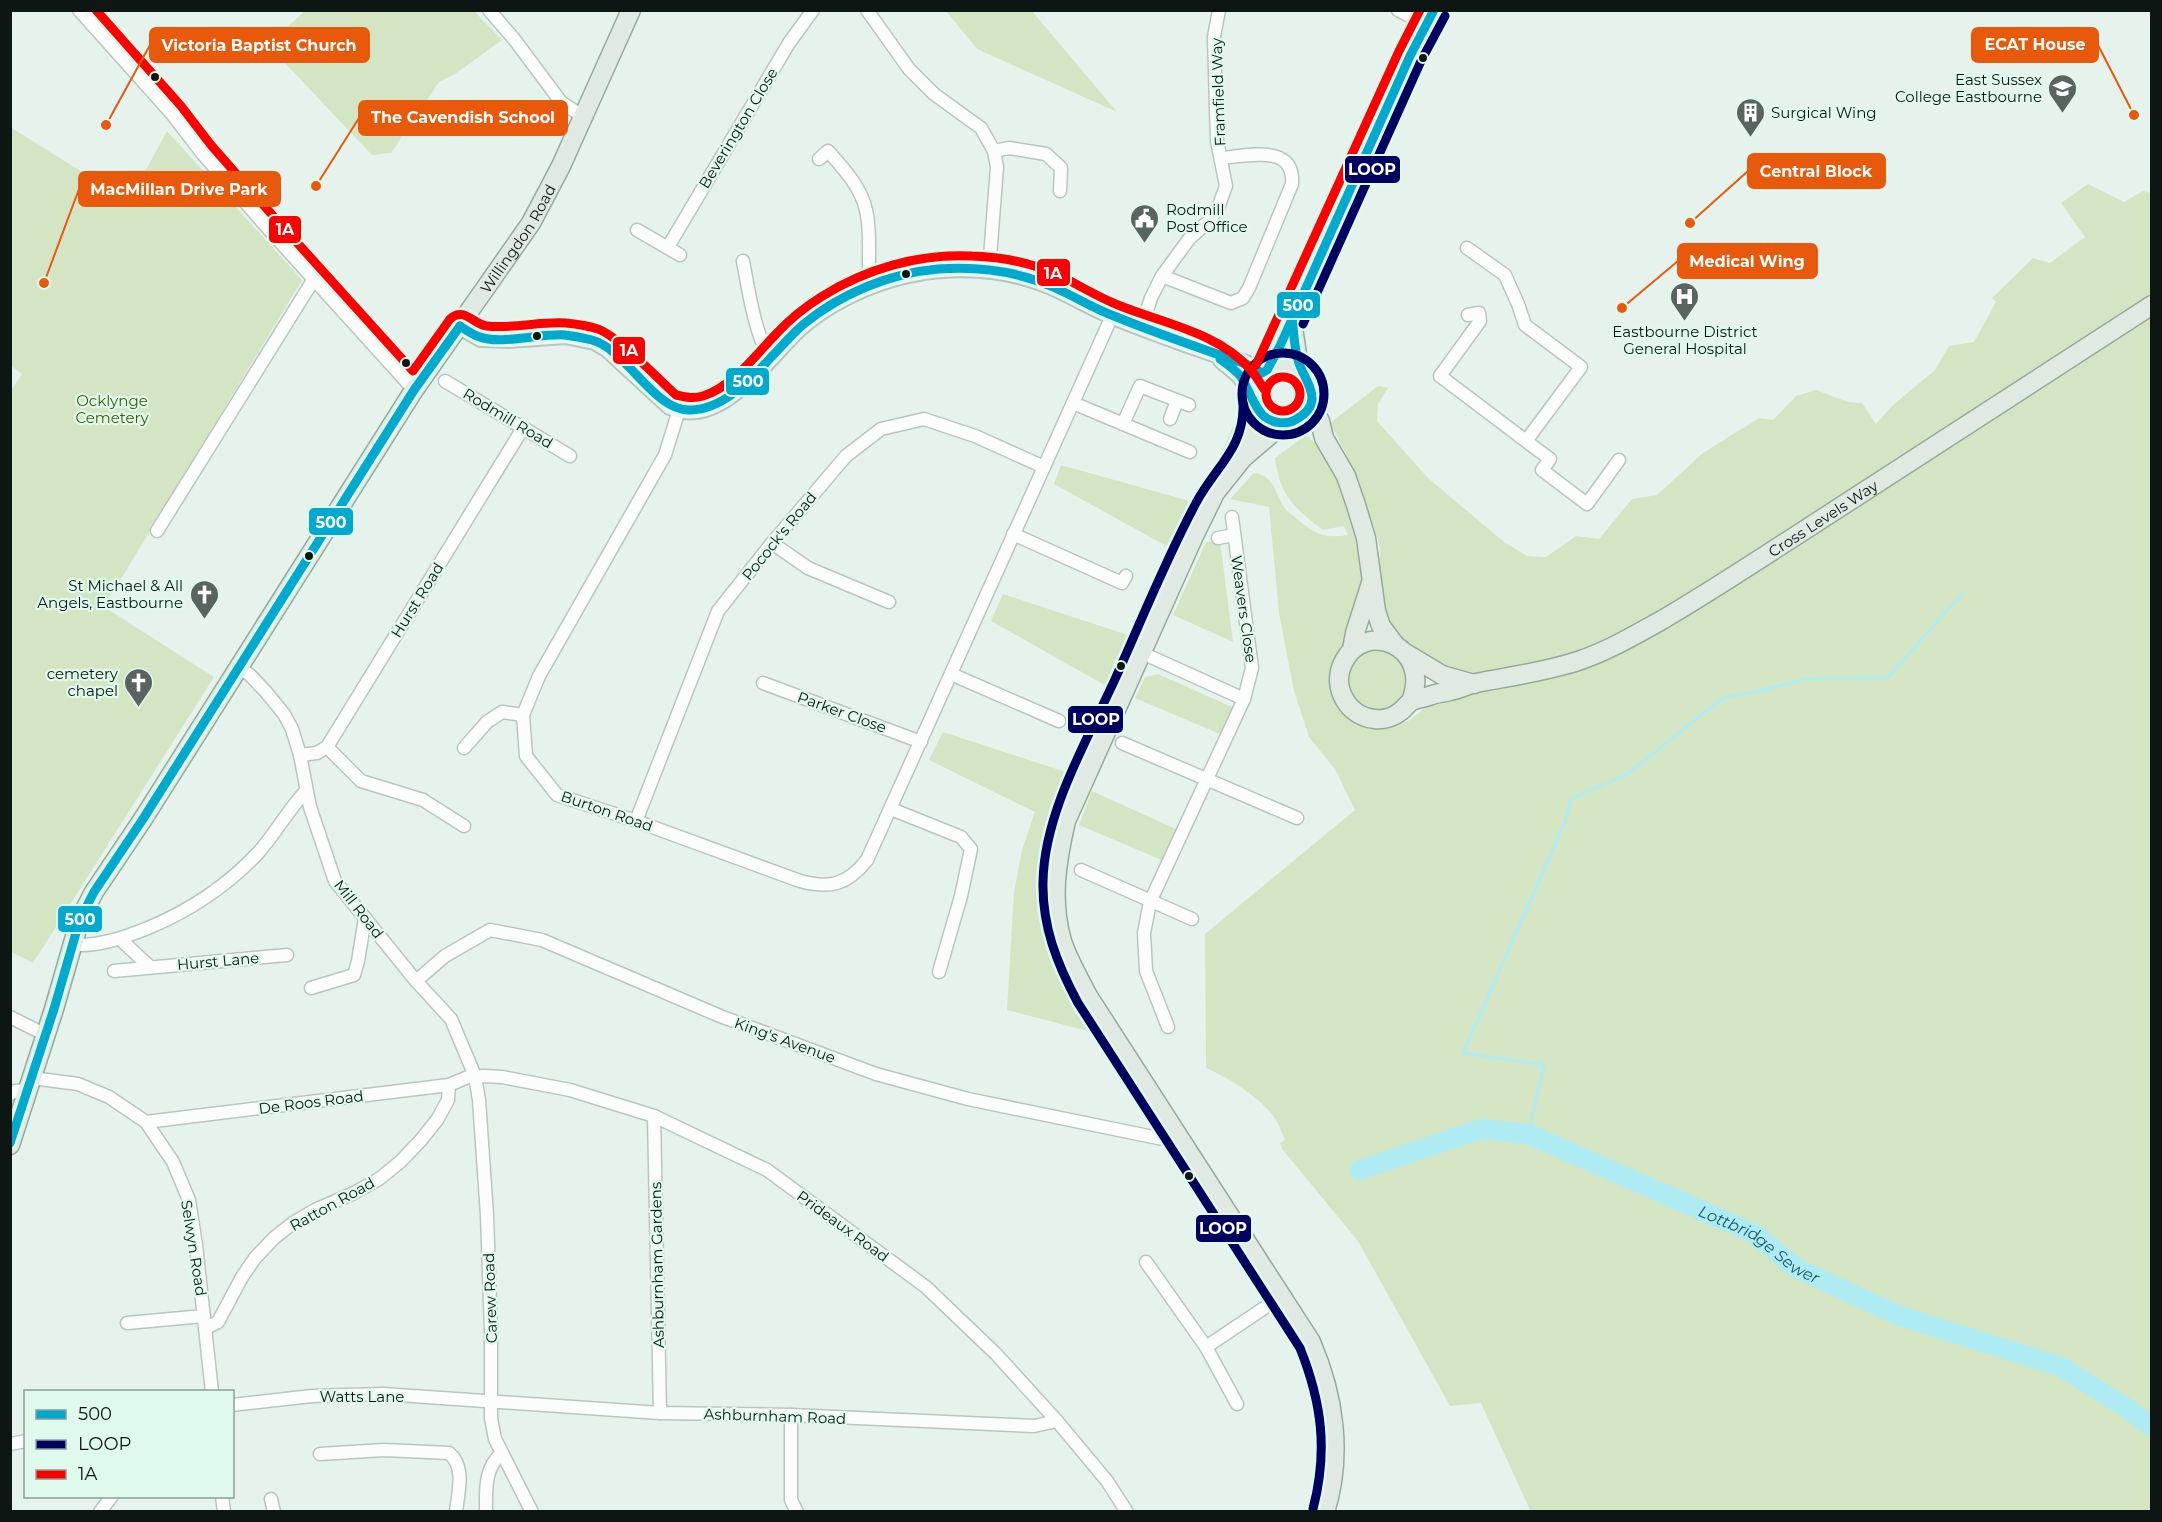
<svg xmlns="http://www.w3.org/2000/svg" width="2162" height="1522" font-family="Montserrat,sans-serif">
<rect width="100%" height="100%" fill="#e6f3ed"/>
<!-- green -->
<g fill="#d4e5c4">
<polygon points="306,10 474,11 502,40 455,74 439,82 391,153 372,155 268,45"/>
<polygon points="946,11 1032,11 1117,112 977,49"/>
<polygon points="10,127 129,201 167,131 302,280 104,607 214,677 33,963 10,951 10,392 22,374 10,365"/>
<polygon points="2088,184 2124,202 2143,191 2151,193 2151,296 1791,531 1631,630 1584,650 1528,667 1479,674 1462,673 1438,664 1396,633 1385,612 1380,572 1380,548 1373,524 1346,454 1330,423 1378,386 1388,388 1378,404 1377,421 1428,478 1504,542 1527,556 1546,557 1576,536 1599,539 1632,499 1657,495 1703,453 1759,418 1773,420 1796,396 1816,390 1848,402 1862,403 1876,424 1893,405 1935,370 1949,346 1974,342 1996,302 1992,298 2033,258 2050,263 2085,237 2061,203"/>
<path d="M2151,314v1197h-627l6,-1 -49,-107 -31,3 -92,-165 -76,-92 -2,-6 5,-3c-3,-6 -5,-13 -8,-18 -13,-23 -48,-44 -71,-54l-1,-134 150,-124 -20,-41 -26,-32 -15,-46 -15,-78 -10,-106 -39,-8 24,-26c22,3 21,23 32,37 3,3 8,6 11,9 18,15 27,20 51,16l-4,-9 -21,4c-29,-22 -43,-34 -48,-72l31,-23 20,19 22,43 10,41 3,24v28l-8,30 -16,40 -8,13 3,25 24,27 36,3 18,-8 21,-17 94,-19 71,-20 43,-21 379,-240z"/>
<polygon points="1235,422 1248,427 1245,435 1207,494 1204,494 1218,463 1221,459 1219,458"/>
<polygon points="1061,465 1200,504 1179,553 1054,484"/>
<polygon points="1220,541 1233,642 1173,615 1206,542"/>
<polygon points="1003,594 1140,639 1117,690 1110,688 991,621"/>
<polygon points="1390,649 1411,670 1401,705 1377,712 1359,705 1351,695 1348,683 1349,670 1355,659 1365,651"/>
<polygon points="1158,674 1232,707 1220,734 1135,698 1145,677"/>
<path d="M943,732l129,42c-45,104 -37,167 27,260l-92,-24 7,-118 8,-42 13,-38 -106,-52z"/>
<polygon points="1092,791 1178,830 1164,861 1079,825"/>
</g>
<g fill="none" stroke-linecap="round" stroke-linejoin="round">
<!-- stream -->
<polyline stroke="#afebf2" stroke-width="3" points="1528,1134 1544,1065 1463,1053 1564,824 1571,799 1627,774 1723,698 1764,690 1804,679 1887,678 1962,594"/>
<!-- river -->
<path stroke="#afebf2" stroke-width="20" id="s1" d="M1360,1170l121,-41 47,5 227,100 41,34 104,48 159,50 65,40 25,19"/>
<defs>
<g id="street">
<polyline points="79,10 172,114 202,153 273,234 414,390"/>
<polyline points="489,10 514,39 561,102 582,116"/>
<polyline points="867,10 909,69 934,94 981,128 994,151 997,167 989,270"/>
<polyline points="1398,10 1426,25"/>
<polyline points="994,151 1009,148 1046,154 1061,168 1060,191"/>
<path d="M819,159l9,-8c15,17 33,36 38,59 6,24 1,51 4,76"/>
<polyline points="637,230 680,255"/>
<polyline points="668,247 789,43 813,10"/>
<polyline points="1467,248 1505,275 1518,304 1525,325 1581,367 1526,441 1440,376 1480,321 1479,313 1468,315"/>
<path d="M743,261c5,27 12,74 27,97"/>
<path d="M1162,276l69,27 12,-5 6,-10 43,-104c3,-41 -45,-28 -71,-26"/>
<polyline points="1142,326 1151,298 1162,276 1189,239 1210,220 1218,208 1226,186 1217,141 1214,37 1219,10"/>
<polyline points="445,381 570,456"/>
<polyline points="1073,403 1190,452"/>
<path d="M679,410l-14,45 -126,221 -16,39 3,41 31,39 79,26 164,60c30,8 47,4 67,-21l245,-544"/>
<polyline points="1170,419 1177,401"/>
<polyline points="1123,424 1140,386 1189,405"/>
<polyline points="1526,441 1550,459 1542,470 1587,504 1619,460"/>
<polyline points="157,531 314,279"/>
<polyline points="1013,534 1122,583 1126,576"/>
<polyline points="1218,538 1234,535"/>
<polyline points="772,543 808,568 889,602"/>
<polyline points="1140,652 1244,699"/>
<polyline points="238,667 250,675 266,692 284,714 292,729 300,755 310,807 335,881 416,981 451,1019 475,1076 479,1100 487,1215 491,1333 491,1418 495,1439 532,1512"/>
<polyline points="951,674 1059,721"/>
<polyline points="763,683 921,742"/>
<polyline points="1122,743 1297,818"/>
<polyline points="327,747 361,781 423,800 464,826"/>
<polyline points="464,748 487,722 502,712 523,715"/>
<polyline points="300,755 317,753 327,747 523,428"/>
<polyline points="891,809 961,837 971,849 961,896 939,972"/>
<polyline points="636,821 718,611 772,543 846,456 881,429 924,419 975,436 1044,467"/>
<polyline points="1081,870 1192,919"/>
<polyline points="120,939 150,967"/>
<path d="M73,945c27,1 50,-7 75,-17 43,-18 78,-41 110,-75 17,-19 30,-43 48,-62"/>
<polyline points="114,971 287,955"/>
<polyline points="416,981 445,956 490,930 542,940 720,1016 876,1074 968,1099 1158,1138 1167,1139 1176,1133"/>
<polyline points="311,988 354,975 358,961 365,918"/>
<polyline points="10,1017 46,1035"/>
<polyline points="1168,1027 1146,971 1144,933 1150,902 1244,699 1252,668 1232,517"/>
<polyline points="32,1078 78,1084 109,1097 146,1122 173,1162 189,1200 196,1245 212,1392"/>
<polyline points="10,1094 15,1091 27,1090"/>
<polyline points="654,1116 660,1413"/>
<polyline points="146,1122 449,1085 468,1077 484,1076 502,1077 570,1090 654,1116 767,1170 926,1287 996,1354 1057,1421 1107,1481 1127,1512"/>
<polyline points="1146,1262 1206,1347 1237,1404"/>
<polyline points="127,1323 204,1316"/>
<polyline points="206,1328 218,1322 242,1277 255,1258 274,1238 293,1223 315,1210 354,1193 379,1179 400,1162 421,1140 437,1120 448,1100 449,1085"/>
<polyline points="1206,1347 1282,1296"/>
<polyline points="232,1405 312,1396 383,1394 660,1413 791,1415 1034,1426 1057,1421"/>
<polyline points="791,1415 791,1500 797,1512"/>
<polyline points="10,1444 26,1441"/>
<path d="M320,1454l64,-4 65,3c17,14 9,39 7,59"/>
<polyline points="222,1496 224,1512"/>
<polyline points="271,1499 274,1512"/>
<polyline points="100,1512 112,1496"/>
<path d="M486,1512c0,-22 -2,-44 16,-59"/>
</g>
<g id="secondary">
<path d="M460,326l21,12 28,1 56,-4 30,6 13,8 62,57c49,23 97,-48 128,-77 21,-19 48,-34 74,-44 54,-21 117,-23 172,-2 24,9 46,24 70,33 43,18 88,33 132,48l16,9"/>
<polyline points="1222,360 1240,375 1254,396"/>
</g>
<g id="primary">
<polyline points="1292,321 1298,361 1302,372"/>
<circle cx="1283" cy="394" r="29"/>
<polyline points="1267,370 1410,56 1434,10"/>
<polyline points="1310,404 1320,421 1324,438 1346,476 1356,505 1366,538 1376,611 1381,626 1395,645"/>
<path d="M1284,423l-41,35 -28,35 -21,43 -128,285c-9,39 -16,79 -4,120 6,19 17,37 26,55l223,346c23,53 32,113 14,170"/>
<polyline points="1244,456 1254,429 1255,402"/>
<polyline points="1352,650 1355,633 1371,583"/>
<polyline points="1407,654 1442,675 1474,684"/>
<path id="s2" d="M1411,701c22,-55 -47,-83 -68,-38 -12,24 5,54 32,56 9,1 19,-2 26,-8 4,-3 7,-8 12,-11 5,-1 11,-2 16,-4 7,-3 14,-3 21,-5 9,-2 17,-6 26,-8 35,-7 69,-11 102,-22 30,-10 57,-26 84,-41 46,-27 90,-56 135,-85 118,-77 236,-154 355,-230"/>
<path id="s3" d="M10,1145l44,-136 26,-90 14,-27 49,-73 271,-429 117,-167 30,-57 70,-156"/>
</g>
</defs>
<!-- street casing -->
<use href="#street" stroke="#bbc5c0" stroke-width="15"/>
<!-- secondary casing -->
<use href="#secondary" stroke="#bbc5c0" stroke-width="20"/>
<!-- primary casing -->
<use href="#primary" stroke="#96aa9b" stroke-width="21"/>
<!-- street -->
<use href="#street" stroke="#fbfdfc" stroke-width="12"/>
<!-- secondary -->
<use href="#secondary" stroke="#eef3ef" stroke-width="16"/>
<!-- primary -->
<use href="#primary" stroke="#e0eae2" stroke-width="18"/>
<defs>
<g id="bus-1">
<path d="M460,326c6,4 13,9 20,11 20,8 62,-4 85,-2 9,1 19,3 27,5 34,9 61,70 97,70 47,1 84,-61 116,-87 37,-30 86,-50 133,-54 39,-3 79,2 115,18 21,9 40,21 61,29 44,18 88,33 132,48l16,9 5,-3 13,-24 130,-290 24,-46"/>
<path d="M1220,359c7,5 16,11 21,18 7,10 14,33 24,40 8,6 21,8 30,3 33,-18 9,-38 3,-60 -4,-13 -4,-28 -6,-41"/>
<polyline points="10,1143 54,1009 80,919 94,892 143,819 414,390 460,326"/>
</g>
<g id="bus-2">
<polyline points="1303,324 1421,61 1445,16"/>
<circle cx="1283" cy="394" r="41"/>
<path d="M1243,403c2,45 -28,64 -47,100 -30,56 -54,116 -80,174 -28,62 -72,135 -73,205 -1,44 14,82 35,121l222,345c22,55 28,103 13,161"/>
</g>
<g id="bus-3">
<path d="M96,10l85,96 30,39 71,81 131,145 37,-52c14,-13 24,6 37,7 27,3 53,-5 79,-3 10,1 23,3 32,6 20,7 60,50 78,66 9,2 17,4 27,1 31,-10 53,-42 75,-64 13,-14 27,-25 43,-35 44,-28 99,-44 151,-41 31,1 61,7 89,20 19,10 37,21 57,29 44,18 100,27 133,65 5,6 9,13 13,19"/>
<polyline points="1256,365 1399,51 1420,10"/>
<circle cx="1283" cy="394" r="17"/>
</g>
</defs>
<!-- bus-1 casing -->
<use href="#bus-1" stroke="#e0f9ed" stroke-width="14"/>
<!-- bus-2 casing -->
<use href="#bus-2" stroke="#e0f9ed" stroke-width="14"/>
<!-- bus-3 casing -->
<use href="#bus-3" stroke="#e0f9ed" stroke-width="14"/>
<!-- bus-1 -->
<use href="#bus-1" stroke="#00a9ce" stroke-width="9"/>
<!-- bus-2 -->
<use href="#bus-2" stroke="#000060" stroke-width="9"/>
<!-- bus-3 -->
<use href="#bus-3" stroke="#f00" stroke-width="9"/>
</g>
<!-- icons -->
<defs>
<symbol id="university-pin" viewBox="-11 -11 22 30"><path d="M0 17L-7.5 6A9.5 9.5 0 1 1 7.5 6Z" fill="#59635f" stroke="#e0f9ed"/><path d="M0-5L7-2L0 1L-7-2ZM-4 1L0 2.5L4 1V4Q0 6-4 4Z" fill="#fff"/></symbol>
<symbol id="building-pin" viewBox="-11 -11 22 30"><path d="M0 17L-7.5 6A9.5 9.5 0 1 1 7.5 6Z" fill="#59635f" stroke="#e0f9ed"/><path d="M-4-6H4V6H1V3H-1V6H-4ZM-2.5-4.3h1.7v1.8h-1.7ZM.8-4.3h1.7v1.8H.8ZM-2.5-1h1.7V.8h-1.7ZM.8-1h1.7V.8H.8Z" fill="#fff"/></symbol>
<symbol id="civic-pin" viewBox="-11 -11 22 30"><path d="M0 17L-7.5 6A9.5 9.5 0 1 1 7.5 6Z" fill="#59635f" stroke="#e0f9ed"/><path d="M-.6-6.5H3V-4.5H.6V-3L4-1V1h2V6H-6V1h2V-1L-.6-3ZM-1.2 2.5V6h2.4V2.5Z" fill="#fff"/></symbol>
<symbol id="hospital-pin" viewBox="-11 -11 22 30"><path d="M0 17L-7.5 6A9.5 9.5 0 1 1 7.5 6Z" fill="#59635f" stroke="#e0f9ed"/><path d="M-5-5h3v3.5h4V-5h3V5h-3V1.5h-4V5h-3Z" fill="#fff"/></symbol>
<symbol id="church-pin" viewBox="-11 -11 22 30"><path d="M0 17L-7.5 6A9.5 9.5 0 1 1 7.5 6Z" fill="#59635f" stroke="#e0f9ed"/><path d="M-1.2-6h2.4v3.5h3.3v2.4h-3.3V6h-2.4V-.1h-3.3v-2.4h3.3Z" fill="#fff"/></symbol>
</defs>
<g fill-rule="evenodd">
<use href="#university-pin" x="2046" y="72" width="33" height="45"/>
<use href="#building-pin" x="1734" y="96" width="33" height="45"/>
<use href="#civic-pin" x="1128" y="202" width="33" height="45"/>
<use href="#hospital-pin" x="1668" y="280" width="33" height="45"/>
<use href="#church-pin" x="188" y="578" width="33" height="45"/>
<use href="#church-pin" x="122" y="666" width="33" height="45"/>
</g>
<!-- markers -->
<g fill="#0d1612" stroke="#e0f9ed" stroke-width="2">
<circle cx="1423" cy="58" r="5"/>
<circle cx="155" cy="77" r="5"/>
<circle cx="906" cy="274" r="5"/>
<circle cx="537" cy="336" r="5"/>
<circle cx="406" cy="363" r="5"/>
<circle cx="309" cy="556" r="5"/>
<circle cx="1121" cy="666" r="5"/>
<circle cx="1189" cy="1176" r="5"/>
</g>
<g text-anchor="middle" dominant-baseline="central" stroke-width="4.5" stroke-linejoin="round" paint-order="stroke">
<!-- poi labels -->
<g font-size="15" fill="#0d1612" stroke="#e0f9ed" text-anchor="end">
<text x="2042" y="79">East Sussex<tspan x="2042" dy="17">College Eastbourne</tspan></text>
<text x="1771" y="112" text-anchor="start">Surgical Wing</text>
<text x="1166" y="209" text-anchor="start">Rodmill<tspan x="1166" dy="17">Post Office</tspan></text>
<text x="1685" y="331" text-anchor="middle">Eastbourne District<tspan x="1685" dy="17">General Hospital</tspan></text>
<text x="183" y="585">St Michael &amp; All<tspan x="183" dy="17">Angels, Eastbourne</tspan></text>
<text x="118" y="673">cemetery<tspan x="118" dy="17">chapel</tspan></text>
</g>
<!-- street labels -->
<g font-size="15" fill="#0d1612" stroke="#e0f9ed">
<text transform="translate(1218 92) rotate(-92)">Framfield Way</text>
<text transform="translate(738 128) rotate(-59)">Beverington Close</text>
<text stroke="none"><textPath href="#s3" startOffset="1046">Willingdon Road</textPath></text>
<text transform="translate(508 418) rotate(31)">Rodmill Road</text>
<text stroke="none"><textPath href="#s2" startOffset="699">Cross Levels Way</textPath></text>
<text transform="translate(779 536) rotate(-51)">Pocock's Road</text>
<text transform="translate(417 600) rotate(-58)">Hurst Road</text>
<text transform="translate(1244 609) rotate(82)">Weavers Close</text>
<text transform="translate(842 712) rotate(20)">Parker Close</text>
<text transform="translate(607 811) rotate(19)">Burton Road</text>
<text transform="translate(359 909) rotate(52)">Mill Road</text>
<text transform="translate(218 961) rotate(-5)">Hurst Lane</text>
<text transform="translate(785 1040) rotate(20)">King's Avenue</text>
<text transform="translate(311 1102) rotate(-7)">De Roos Road</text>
<text transform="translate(332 1204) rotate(-29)">Ratton Road</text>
<text transform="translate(843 1226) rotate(36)">Prideaux Road</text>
<text transform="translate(194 1248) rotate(81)">Selwyn Road</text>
<text transform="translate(657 1265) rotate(-91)">Ashburnham Gardens</text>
<text transform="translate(490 1298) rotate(-92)">Carew Road</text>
<text x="362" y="1396">Watts Lane</text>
<text transform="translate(775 1416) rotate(2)">Ashburnham Road</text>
</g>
<!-- park labels -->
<g font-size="15" fill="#435b00" stroke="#e0f9ed">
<text x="112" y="400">Ocklynge<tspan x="112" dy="17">Cemetery</tspan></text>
</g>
<!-- water labels -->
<g font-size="16" font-style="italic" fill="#145962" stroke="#e0f9ed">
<text stroke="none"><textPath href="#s1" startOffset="432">Lottbridge Sewer</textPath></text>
</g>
</g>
<!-- callouts -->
<path fill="none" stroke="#e8590c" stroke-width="2" d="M2134 115L2098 45M106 125L150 45M316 186L359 118M1690 223L1748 171M44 283L79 189M1622 308L1678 261"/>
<g fill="#e8590c" stroke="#e0f9ed" stroke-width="2">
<circle cx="2134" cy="115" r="6"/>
<circle cx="106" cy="125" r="6"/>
<circle cx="316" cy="186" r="6"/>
<circle cx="1690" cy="223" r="6"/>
<circle cx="44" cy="283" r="6"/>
<circle cx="1622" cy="308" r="6"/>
</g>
<g fill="#e8590c" stroke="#e8590c" stroke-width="2">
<rect x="1972" y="28" width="126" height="34" rx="6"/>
<rect x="150" y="28" width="219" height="34" rx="6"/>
<rect x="359" y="101" width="208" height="34" rx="6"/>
<rect x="1748" y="154" width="137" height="34" rx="6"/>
<rect x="79" y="172" width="201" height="34" rx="6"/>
<rect x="1678" y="244" width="139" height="34" rx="6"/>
</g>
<g font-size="16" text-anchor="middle" font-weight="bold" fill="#fff">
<text x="2035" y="50">ECAT House</text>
<text x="259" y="51">Victoria Baptist Church</text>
<text x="463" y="123">The Cavendish School</text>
<text x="1816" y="177">Central Block</text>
<text x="179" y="195">MacMillan Drive Park</text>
<text x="1747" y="267">Medical Wing</text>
</g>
<g stroke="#e0f9ed" stroke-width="2">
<rect x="1344" y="155" width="57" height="29" rx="6" fill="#000060"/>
<rect x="268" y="215" width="34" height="29" rx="6" fill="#f00"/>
<rect x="1036" y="258" width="35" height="29" rx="6" fill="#f00"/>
<rect x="1276" y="291" width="45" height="28" rx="6" fill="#00a9ce"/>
<rect x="612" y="336" width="34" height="29" rx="6" fill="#f00"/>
<rect x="725" y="367" width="45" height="29" rx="6" fill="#00a9ce"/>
<rect x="308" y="507" width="46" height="29" rx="6" fill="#00a9ce"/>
<rect x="1067" y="705" width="57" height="29" rx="6" fill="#000060"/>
<rect x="57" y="905" width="46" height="28" rx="6" fill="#00a9ce"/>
<rect x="1195" y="1214" width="57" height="29" rx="6" fill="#000060"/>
</g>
<g font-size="16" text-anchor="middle" font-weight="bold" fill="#fff">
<text x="1372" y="175">LOOP</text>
<text x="285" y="235">1A</text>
<text x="1053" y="279">1A</text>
<text x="1298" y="311">500</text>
<text x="629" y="356">1A</text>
<text x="748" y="387">500</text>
<text x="331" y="528">500</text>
<text x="1096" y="725">LOOP</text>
<text x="80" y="925">500</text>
<text x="1223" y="1234">LOOP</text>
</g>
<!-- border -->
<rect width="2162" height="1522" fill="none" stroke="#0d1612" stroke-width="24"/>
<!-- legend -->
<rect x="24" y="1390" width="210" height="108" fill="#e0f9ed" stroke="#8c9e95" stroke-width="1.5"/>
<rect x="36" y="1410" width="30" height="9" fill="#00a9ce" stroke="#8c9e95" stroke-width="1.5"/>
<text x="78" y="1420" font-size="18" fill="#0d1612">500</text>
<rect x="36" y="1440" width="30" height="9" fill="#000060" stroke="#8c9e95" stroke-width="1.5"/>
<text x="78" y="1450" font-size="18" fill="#0d1612">LOOP</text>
<rect x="36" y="1470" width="30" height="9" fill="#ff0000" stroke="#8c9e95" stroke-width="1.5"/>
<text x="78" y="1480" font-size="18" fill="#0d1612">1A</text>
</svg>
